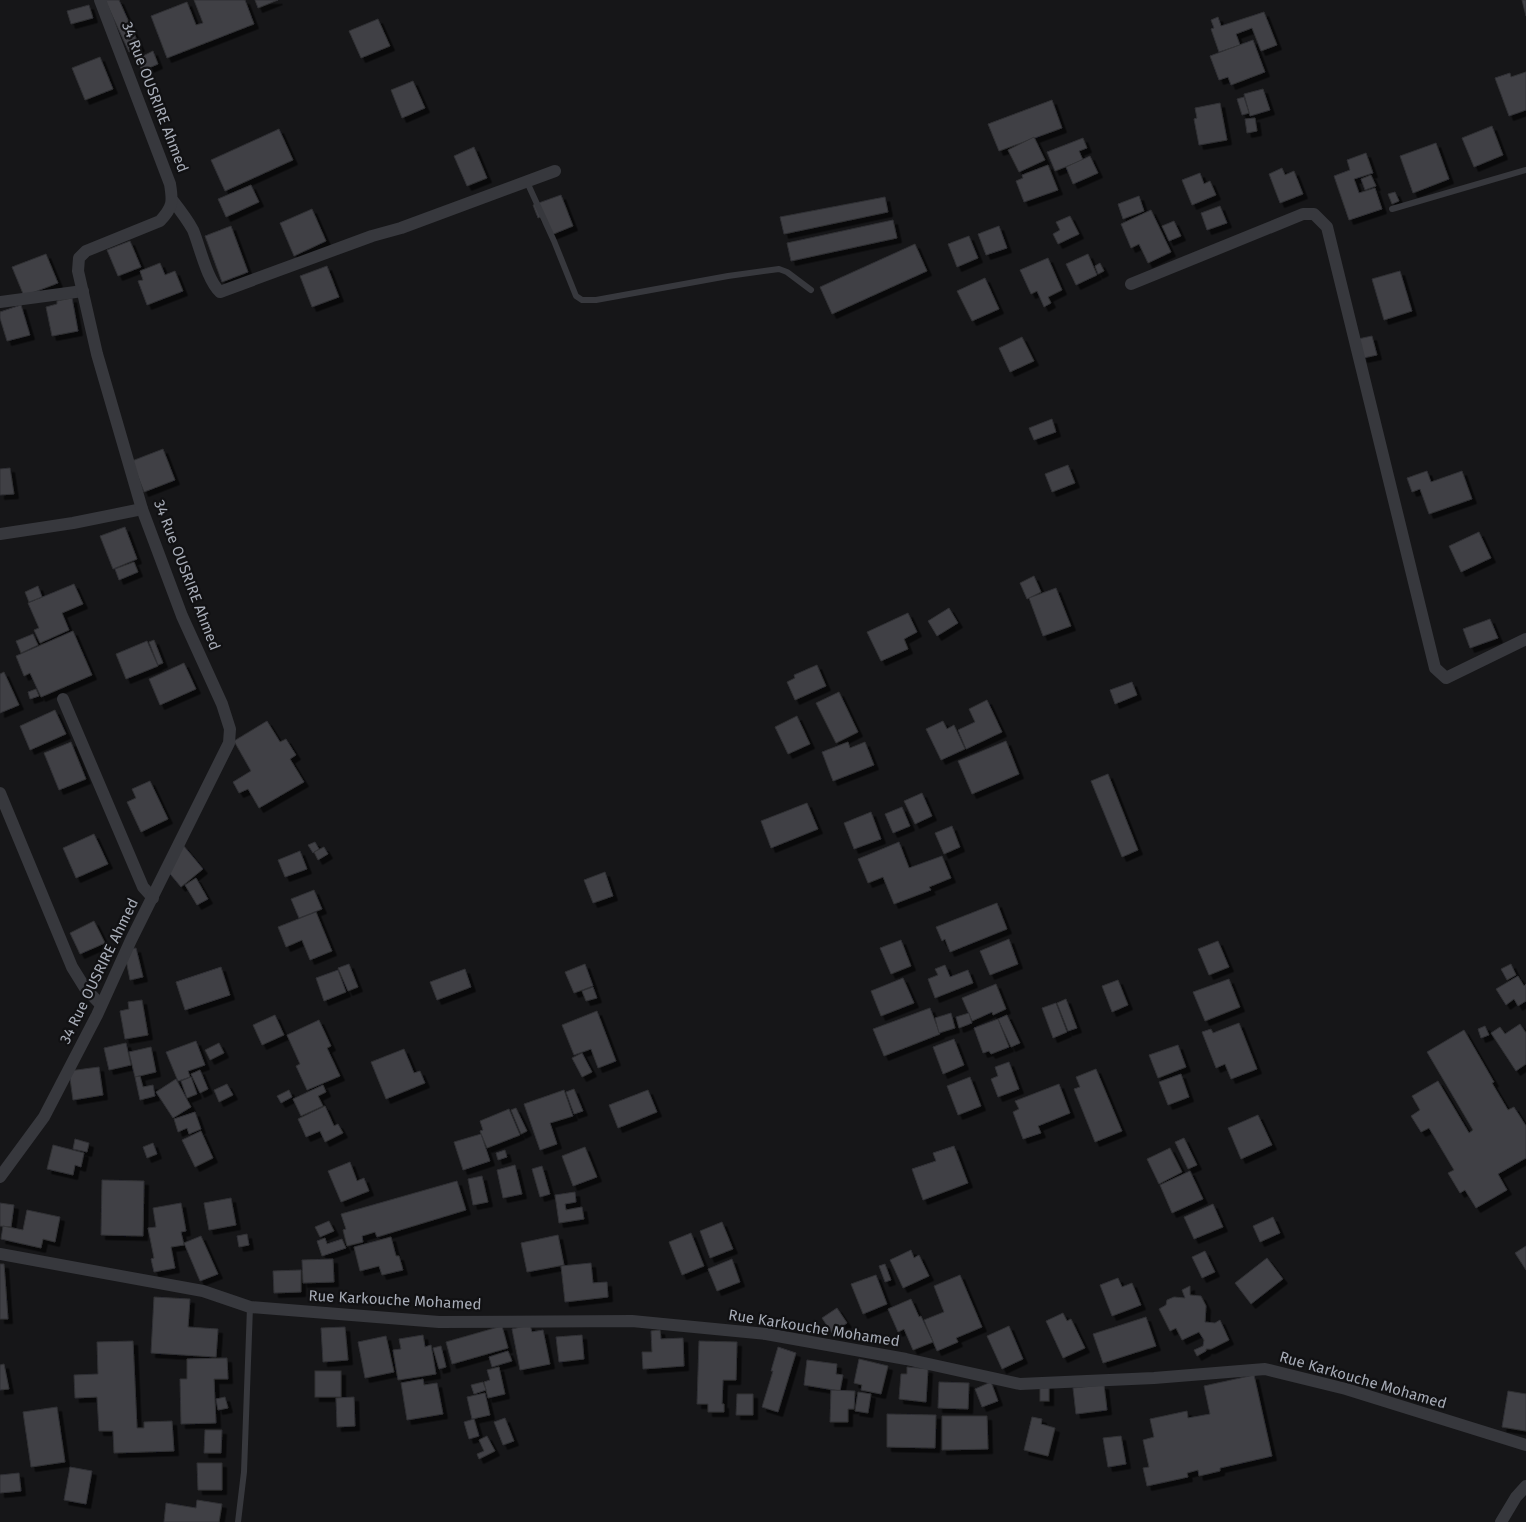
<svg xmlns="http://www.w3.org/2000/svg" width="1526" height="1522" font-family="'Fira Sans',sans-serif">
<defs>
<filter id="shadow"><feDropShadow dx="4.5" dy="4.5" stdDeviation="0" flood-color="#0009"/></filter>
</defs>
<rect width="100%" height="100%" fill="#161618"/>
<!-- building -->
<g fill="#404145" stroke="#303034" filter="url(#shadow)">
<polygon points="105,0 119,0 140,47 129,52"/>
<polygon points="194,0 245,0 254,24 167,58 151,16 187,2 196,25 203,23"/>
<polygon points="255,0 278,0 258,8"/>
<polygon points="1522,0 1526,0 1526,16"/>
<polygon points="89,5 93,18 71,24 67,11"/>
<polygon points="1264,12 1277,45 1261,51 1252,28 1236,34 1240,45 1219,52 1211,29 1214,28 1211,20 1218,17 1221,26"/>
<polygon points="378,19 390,46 361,58 349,31"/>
<polygon points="1253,40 1265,72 1231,85 1228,77 1219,80 1210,56"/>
<polygon points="153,51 158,64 142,71 137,59"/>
<polygon points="100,57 113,89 85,100 72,68"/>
<polygon points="1526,72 1526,110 1509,116 1495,78 1510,73 1511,77"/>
<polygon points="413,81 425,108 402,118 391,90"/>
<polygon points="1263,89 1270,110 1250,116 1244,94"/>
<polygon points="1244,97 1249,113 1242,115 1237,99"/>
<polygon points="1052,100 1062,128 999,151 988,124"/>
<polygon points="1220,103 1227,140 1199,145 1194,119 1197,118 1195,108"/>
<polygon points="1255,118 1257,131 1247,133 1245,119"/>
<polygon points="1492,126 1503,155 1474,167 1462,138"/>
<polygon points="279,129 293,160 225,191 211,160"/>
<polygon points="1034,137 1045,160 1019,172 1008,150"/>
<polygon points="1083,138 1087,148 1079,151 1083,160 1055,171 1047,152"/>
<polygon points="1436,143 1449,179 1413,193 1400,156"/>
<polygon points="474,147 487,178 467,186 454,156"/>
<polygon points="1366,153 1373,173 1354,179 1359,193 1375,188 1382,209 1349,220 1334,176 1350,170 1347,160"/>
<polygon points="1090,156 1098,173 1073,184 1066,167"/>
<polygon points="1048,165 1058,190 1024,202 1016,181 1023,178 1022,175"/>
<polygon points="1282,168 1285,175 1294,171 1303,194 1280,203 1269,174"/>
<polygon points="1200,173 1204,184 1210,181 1216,195 1192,205 1182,180"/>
<polygon points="1371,175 1376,186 1365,190 1361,179"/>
<polygon points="251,185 259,202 226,217 218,199"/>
<polygon points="1395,192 1399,201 1392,204 1388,194"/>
<polygon points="561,195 573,226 551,235 544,215 538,218 533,205"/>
<polygon points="1139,196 1144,211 1123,219 1118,204"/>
<polygon points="885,197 888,212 784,234 780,217"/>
<polygon points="1220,206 1227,223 1207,230 1201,213"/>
<polygon points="312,209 326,241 294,256 280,223"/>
<polygon points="1151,210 1171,252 1148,263 1139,244 1131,248 1121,224"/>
<polygon points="1070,216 1079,234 1058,244 1053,234 1060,230 1056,222"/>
<polygon points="893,220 897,238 791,261 787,243"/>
<polygon points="1174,221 1181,236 1169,241 1162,226"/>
<polygon points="231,226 248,272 222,282 205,236"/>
<polygon points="999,226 1007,248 986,255 978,234"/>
<polygon points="969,236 978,258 957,267 948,244"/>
<polygon points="130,241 141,267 118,276 107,250"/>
<polygon points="915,244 927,271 832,314 820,287"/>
<polygon points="46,254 58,283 24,296 12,267"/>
<polygon points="1088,254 1097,275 1076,285 1066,264"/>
<polygon points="1048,258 1062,290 1048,297 1051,303 1044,307 1037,291 1031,294 1020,270"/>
<polygon points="160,263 165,275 175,271 183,291 147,305 138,281 143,280 140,271"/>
<polygon points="1100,263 1104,271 1098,274 1095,266"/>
<polygon points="327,266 339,297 312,307 300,276"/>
<polygon points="1400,271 1412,311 1384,320 1372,279"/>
<polygon points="985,278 999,309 972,321 957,291"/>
<polygon points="72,298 78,331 52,336 46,307 57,304 57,301"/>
<polygon points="21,305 30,335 7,341 0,318 0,312"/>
<polygon points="1372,336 1377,355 1363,358 1358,339"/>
<polygon points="1022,337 1034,361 1010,372 999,348"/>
<polygon points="1052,419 1056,432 1034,440 1029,428"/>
<polygon points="163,449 175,480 144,492 132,461"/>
<polygon points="1068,465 1075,483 1052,492 1045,474"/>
<polygon points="10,468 14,494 0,495 0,469"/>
<polygon points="1427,471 1431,482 1462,471 1472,499 1429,514 1420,489 1412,492 1407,478"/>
<polygon points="125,527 137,559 113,569 100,536"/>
<polygon points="1479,532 1491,558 1461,572 1449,546"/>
<polygon points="134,562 138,572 119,580 115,569"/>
<polygon points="1034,576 1041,592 1027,599 1020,583"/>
<polygon points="74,584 83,604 62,613 69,630 40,643 34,630 39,628 28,603"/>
<polygon points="38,586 42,597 29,602 25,592"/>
<polygon points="1056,588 1071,626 1043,636 1029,598"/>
<polygon points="949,608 958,623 937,636 928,621"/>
<polygon points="908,613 917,632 904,639 908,649 881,661 867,632"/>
<polygon points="1490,619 1498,638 1470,648 1463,629"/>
<polygon points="73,631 92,675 41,697 30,673 24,676 16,656"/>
<polygon points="33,634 38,645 21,653 16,641"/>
<polygon points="154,640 163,663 158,665 149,642"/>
<polygon points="147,641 158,666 126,679 116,654"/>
<polygon points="184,663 196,689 160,705 149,679"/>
<polygon points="817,665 826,686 795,700 787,682 795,678 794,675"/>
<polygon points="4,672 19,705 0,713 0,674"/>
<polygon points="1132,682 1137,695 1115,704 1110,690"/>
<polygon points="36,689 39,696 30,699 28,692"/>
<polygon points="839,692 858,732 836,743 816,703"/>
<polygon points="987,700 1002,732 966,749 958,730 975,722 969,709"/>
<polygon points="55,710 66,734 30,750 20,726"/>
<polygon points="797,716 810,744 788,754 775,727"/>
<polygon points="267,721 280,742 286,739 296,755 290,759 304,782 259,808 248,789 239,793 233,782 251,771 234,741"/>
<polygon points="943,721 947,729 954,725 965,749 941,760 926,729"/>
<polygon points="1006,741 1019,774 972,794 958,761"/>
<polygon points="71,742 86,779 59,790 44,753"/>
<polygon points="848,742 850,748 865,742 874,765 833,781 822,752"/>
<polygon points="1108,774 1138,850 1122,857 1091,781"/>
<polygon points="150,781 168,819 141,832 127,802 136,798 132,789"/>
<polygon points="922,793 932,816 915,824 904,801"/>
<polygon points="807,803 818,829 771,848 761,821"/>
<polygon points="902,807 910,826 893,833 885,814"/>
<polygon points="871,812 881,839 854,849 844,823"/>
<polygon points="952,826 960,847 944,854 935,833"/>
<polygon points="94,834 108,864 76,878 63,848"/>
<polygon points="315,842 319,849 313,853 308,845"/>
<polygon points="899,842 909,868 942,856 951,878 929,887 931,890 894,904 883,877 868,883 858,859"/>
<polygon points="183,845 203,869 181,887 166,869"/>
<polygon points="324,847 328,854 318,860 314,852"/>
<polygon points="300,851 307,869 285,877 278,860"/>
<polygon points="605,872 613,896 593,903 584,880"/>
<polygon points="196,878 208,899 197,905 185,885"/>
<polygon points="314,890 322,909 299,918 291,899"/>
<polygon points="997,903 1007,929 950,952 945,939 942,941 936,927"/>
<polygon points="316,912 332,951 310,960 302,940 286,947 278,927"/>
<polygon points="94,921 105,943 80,954 70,933"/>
<polygon points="1009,939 1018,964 990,975 980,951"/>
<polygon points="901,940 911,966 891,974 880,948"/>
<polygon points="1218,941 1229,967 1209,975 1198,949"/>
<polygon points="136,948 143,977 130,980 124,950"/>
<polygon points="349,964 358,987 348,991 338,968"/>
<polygon points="585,964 593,986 574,993 565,972"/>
<polygon points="1511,964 1516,975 1507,980 1501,969"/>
<polygon points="945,965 950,977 968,970 973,983 935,998 928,979 938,975 935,969"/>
<polygon points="221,967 230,995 185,1010 176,982"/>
<polygon points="465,969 471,987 437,1000 430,982"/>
<polygon points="338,970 346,992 324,1001 316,978"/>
<polygon points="1518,976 1524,986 1526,984 1526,1001 1518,1006 1514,999 1506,1005 1496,989"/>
<polygon points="903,978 914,1003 881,1016 871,991"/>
<polygon points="1229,979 1240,1007 1205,1021 1193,992"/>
<polygon points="1118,980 1128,1005 1112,1012 1102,986"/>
<polygon points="996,984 1006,1009 993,1015 992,1012 972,1021 962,998"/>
<polygon points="593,987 597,998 586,1001 582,991"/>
<polygon points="1066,999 1077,1028 1068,1031 1057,1003"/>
<polygon points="142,1000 148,1035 125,1039 120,1011 129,1009 128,1002"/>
<polygon points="1056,1003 1067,1032 1053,1038 1042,1008"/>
<polygon points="930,1008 940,1034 884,1056 873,1029"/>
<polygon points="597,1011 616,1061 598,1068 591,1049 574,1055 562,1025"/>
<polygon points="951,1013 955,1028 939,1033 935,1018"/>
<polygon points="969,1013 972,1023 959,1028 956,1017"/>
<polygon points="275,1015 284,1035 262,1045 253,1025"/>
<polygon points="1007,1015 1020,1043 1011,1047 998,1019"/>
<polygon points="998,1019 1009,1047 991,1054 989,1051 983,1053 974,1028"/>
<polygon points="319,1020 331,1046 327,1048 340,1076 307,1090 296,1066 300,1064 287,1035"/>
<polygon points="1239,1023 1257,1069 1231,1079 1225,1064 1216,1068 1202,1032 1211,1029 1213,1033"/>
<polygon points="1520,1024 1526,1033 1526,1064 1516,1071 1491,1033 1500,1027 1505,1034"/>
<polygon points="1485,1026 1489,1035 1481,1038 1478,1029"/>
<polygon points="1464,1030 1494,1082 1492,1083 1508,1110 1514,1107 1526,1126 1526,1158 1498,1174 1507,1190 1476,1208 1465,1190 1460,1193 1448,1173 1454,1170 1429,1128 1421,1132 1411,1116 1420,1110 1412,1096 1438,1081 1469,1133 1473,1130 1427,1052"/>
<polygon points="954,1039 964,1065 943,1074 933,1047"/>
<polygon points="196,1041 205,1065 188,1071 190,1077 178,1081 166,1052"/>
<polygon points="126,1043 131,1065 109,1070 104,1048"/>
<polygon points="219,1043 224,1053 210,1060 205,1050"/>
<polygon points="1178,1045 1186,1067 1158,1078 1149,1055"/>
<polygon points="151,1047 156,1072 135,1077 129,1052"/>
<polygon points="404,1049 414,1073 420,1071 425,1083 386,1099 371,1062"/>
<polygon points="582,1053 592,1072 582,1077 572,1058"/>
<polygon points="1009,1062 1019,1089 998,1097 991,1079 998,1076 995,1067"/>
<polygon points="99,1067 103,1095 73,1100 69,1071"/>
<polygon points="1096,1069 1122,1131 1095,1142 1074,1089 1080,1087 1076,1077"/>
<polygon points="200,1070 208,1089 200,1093 191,1074"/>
<polygon points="1181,1074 1189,1097 1168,1105 1159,1082"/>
<polygon points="140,1076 143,1087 153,1085 155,1096 140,1100 135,1077"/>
<polygon points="191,1077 197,1094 187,1098 181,1081"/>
<polygon points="970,1077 981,1106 958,1115 947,1086"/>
<polygon points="176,1079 191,1107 173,1118 156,1092"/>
<polygon points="227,1084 233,1095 219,1102 214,1090"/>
<polygon points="1059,1084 1070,1113 1038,1126 1041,1133 1023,1139 1013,1112 1019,1109 1015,1101"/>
<polygon points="323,1085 326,1092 318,1096 323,1106 301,1116 293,1099"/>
<polygon points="574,1089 583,1111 574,1114 566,1092"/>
<polygon points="289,1090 292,1097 281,1103 277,1096"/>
<polygon points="564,1090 573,1116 550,1123 557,1144 540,1150 524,1104"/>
<polygon points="648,1090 657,1112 618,1128 609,1105"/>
<polygon points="325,1106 334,1126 338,1124 343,1133 325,1142 320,1131 306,1137 298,1119"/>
<polygon points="516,1108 527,1131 521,1134 511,1110"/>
<polygon points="509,1109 520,1135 487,1148 480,1131 483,1130 480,1121"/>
<polygon points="195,1112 201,1129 189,1134 187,1128 178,1132 174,1119"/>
<polygon points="1258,1115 1272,1145 1241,1159 1228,1128"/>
<polygon points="201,1131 213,1158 195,1167 182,1140"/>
<polygon points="481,1134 490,1161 463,1170 454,1142"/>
<polygon points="1184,1138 1197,1165 1188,1169 1175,1142"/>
<polygon points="75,1139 89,1143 87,1152 73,1149"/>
<polygon points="153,1143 157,1154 147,1158 143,1147"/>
<polygon points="53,1145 84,1153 81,1167 75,1165 73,1175 47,1169"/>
<polygon points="954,1146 968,1183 923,1200 912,1169 936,1161 933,1153"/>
<polygon points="585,1147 597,1177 573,1186 562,1156"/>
<polygon points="1170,1148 1182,1172 1159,1184 1147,1159"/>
<polygon points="505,1150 507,1157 498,1160 496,1153"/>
<polygon points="350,1162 357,1181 364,1178 369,1191 341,1202 328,1171"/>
<polygon points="515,1165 522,1194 503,1198 497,1170"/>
<polygon points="542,1166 550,1194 540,1197 532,1169"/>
<polygon points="1190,1171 1203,1199 1172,1213 1160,1185"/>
<polygon points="482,1176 488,1202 473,1205 468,1179"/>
<polygon points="102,1180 144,1181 143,1236 101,1235"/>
<polygon points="457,1181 466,1210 377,1237 375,1232 362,1236 363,1242 347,1246 343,1230 346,1229 341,1214"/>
<polygon points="575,1192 576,1202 565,1204 566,1210 582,1207 584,1219 559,1223 555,1195"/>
<polygon points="231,1198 236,1225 209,1230 204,1203"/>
<polygon points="0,1203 14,1205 11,1227 0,1226"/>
<polygon points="181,1203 186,1231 181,1232 184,1245 171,1247 175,1268 154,1272 151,1259 154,1258 148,1228 156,1227 153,1208"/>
<polygon points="1213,1204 1223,1227 1194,1239 1184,1217"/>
<polygon points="27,1210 60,1217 55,1242 43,1239 41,1248 1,1239 3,1226 23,1230"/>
<polygon points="1273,1217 1280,1233 1260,1242 1253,1226"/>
<polygon points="329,1221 334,1231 320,1237 315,1227"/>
<polygon points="722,1222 733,1249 710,1258 700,1231"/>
<polygon points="691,1233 704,1266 682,1275 669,1242"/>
<polygon points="247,1234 249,1245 239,1247 237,1236"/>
<polygon points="558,1235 564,1265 527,1272 521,1243"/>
<polygon points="201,1236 218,1274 200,1281 184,1243"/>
<polygon points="391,1237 396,1256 399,1256 403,1270 382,1275 379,1266 360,1271 354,1247"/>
<polygon points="325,1238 327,1244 342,1239 346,1248 322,1256 317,1241"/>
<polygon points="1526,1246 1526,1270 1515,1253"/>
<polygon points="911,1250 914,1258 919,1255 929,1276 903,1288 890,1260"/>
<polygon points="1205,1251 1215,1272 1202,1278 1192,1257"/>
<polygon points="1267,1258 1283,1279 1251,1304 1235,1283"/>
<polygon points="333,1259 334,1282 303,1283 302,1260"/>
<polygon points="732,1259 740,1282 717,1291 708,1269"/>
<polygon points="591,1263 593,1283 607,1282 608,1297 565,1302 561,1266"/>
<polygon points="0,1264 4,1264 8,1319 0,1319"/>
<polygon points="885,1264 891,1280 885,1282 879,1266"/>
<polygon points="301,1270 301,1292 274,1293 273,1271"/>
<polygon points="876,1275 887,1304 863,1314 851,1284"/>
<polygon points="960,1275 982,1327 956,1338 958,1342 937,1351 924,1320 944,1312 934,1286"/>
<polygon points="1118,1278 1122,1287 1132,1283 1141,1305 1112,1316 1100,1285"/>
<polygon points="1190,1286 1190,1295 1201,1296 1206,1306 1205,1322 1215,1323 1220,1320 1229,1340 1211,1349 1206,1349 1206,1351 1197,1356 1194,1350 1203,1346 1204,1340 1199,1332 1182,1340 1176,1328 1170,1331 1159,1309 1166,1305 1167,1300 1174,1297 1185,1298 1182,1290"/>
<polygon points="154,1297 190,1299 188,1327 218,1329 216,1357 151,1353"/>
<polygon points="911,1299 919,1317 921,1316 933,1342 913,1350 904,1329 898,1332 888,1309"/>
<polygon points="837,1308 847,1323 832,1333 822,1318"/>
<polygon points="1063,1313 1067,1321 1071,1319 1085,1348 1063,1358 1046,1321"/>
<polygon points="1146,1317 1156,1346 1103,1363 1093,1334"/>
<polygon points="530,1325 532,1332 543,1330 550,1364 520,1370 512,1329"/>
<polygon points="502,1326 508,1348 452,1364 446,1342"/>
<polygon points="1009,1326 1023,1359 1002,1369 987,1336"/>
<polygon points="345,1327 348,1360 323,1362 321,1328"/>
<polygon points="660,1330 661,1339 683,1338 684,1366 643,1369 642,1352 652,1352 651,1331"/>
<polygon points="423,1335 425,1347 431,1345 436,1374 398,1380 393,1350 401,1349 399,1339"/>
<polygon points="582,1335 584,1359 559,1362 556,1337"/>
<polygon points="386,1336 394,1372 365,1378 358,1342"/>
<polygon points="133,1341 137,1428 144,1428 144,1422 172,1421 174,1451 114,1453 113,1431 99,1431 97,1397 75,1398 74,1375 98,1374 97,1342"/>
<polygon points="699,1341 737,1342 736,1380 723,1380 722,1404 724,1404 724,1412 708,1412 708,1404 697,1404"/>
<polygon points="441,1346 446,1367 439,1369 433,1348"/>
<polygon points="778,1347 796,1353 778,1412 762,1407 773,1371 771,1371"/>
<polygon points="508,1351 512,1361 492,1367 489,1357"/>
<polygon points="227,1358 228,1379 214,1379 216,1423 181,1424 180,1379 187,1379 187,1359"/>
<polygon points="859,1359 888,1366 881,1394 861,1390 862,1385 854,1383"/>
<polygon points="807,1360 837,1364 836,1374 843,1375 840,1391 804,1385"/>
<polygon points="4,1364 9,1389 0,1390 0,1365"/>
<polygon points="499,1367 505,1394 488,1398 484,1382 490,1380 487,1370"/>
<polygon points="907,1367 928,1369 926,1402 899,1399 901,1374 907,1374"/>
<rect x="315" y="1371" width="26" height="26"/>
<polygon points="1254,1375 1272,1456 1220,1468 1220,1471 1199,1476 1198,1470 1187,1473 1188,1477 1147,1486 1143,1468 1149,1467 1143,1440 1154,1437 1150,1419 1187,1411 1188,1418 1210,1414 1204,1386"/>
<polygon points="423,1379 424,1385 437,1383 443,1414 407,1420 401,1383"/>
<polygon points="483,1382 486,1390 474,1394 471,1385"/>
<polygon points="939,1382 969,1383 968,1409 938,1408"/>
<polygon points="991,1382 998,1401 982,1407 975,1389"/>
<rect x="1040" y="1385" width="9" height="16"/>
<polygon points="1104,1385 1107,1410 1076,1414 1073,1388"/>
<polygon points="831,1390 855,1391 854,1409 848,1409 848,1422 830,1422"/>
<polygon points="1508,1391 1526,1394 1526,1431 1502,1427"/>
<polygon points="858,1392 871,1394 868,1413 855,1411"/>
<polygon points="485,1393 490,1415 472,1419 467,1397"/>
<polygon points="737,1394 753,1394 753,1415 736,1415"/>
<polygon points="225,1397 228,1408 218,1410 216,1399"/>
<polygon points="354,1397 355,1426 337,1427 336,1398"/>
<polygon points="57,1407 65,1462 31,1467 23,1412"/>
<polygon points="887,1414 936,1415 935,1448 887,1447"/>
<polygon points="942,1416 987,1416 988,1449 942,1450"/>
<polygon points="1032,1417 1042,1419 1041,1424 1055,1428 1048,1456 1024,1450"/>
<polygon points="505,1418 514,1441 503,1445 494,1422"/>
<polygon points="474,1419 479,1436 469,1439 464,1422"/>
<polygon points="205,1430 222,1430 221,1453 204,1453"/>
<polygon points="487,1436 495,1451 479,1459 477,1454 484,1451 479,1440"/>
<polygon points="1121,1436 1126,1464 1108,1467 1103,1438"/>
<polygon points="197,1463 222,1463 222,1490 198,1490"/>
<polygon points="70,1467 92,1471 86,1504 64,1500"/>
<polygon points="19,1473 21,1491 0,1493 0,1475"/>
<polygon points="197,1500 222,1504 219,1522 164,1522 166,1503 196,1508"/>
</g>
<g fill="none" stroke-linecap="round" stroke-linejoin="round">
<!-- lane -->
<g stroke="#37383d" stroke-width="6">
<polyline points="527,182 554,241 576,296 582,300 596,300 728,276 779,269 787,272 811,290"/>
<polyline points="1392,209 1526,170"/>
<polyline points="238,1522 244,1472 250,1307"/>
</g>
<!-- street -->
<g stroke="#37383d" stroke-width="12">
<path d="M173,201c7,9 14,18 20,29 7,17 14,50 27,62l152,-56 29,-8 154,-57"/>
<polyline points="1131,284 1303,214 1314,214 1327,227 1435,668 1446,678 1526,639"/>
<polyline points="0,302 83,291"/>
<polyline points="0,534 73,523 142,509"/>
<polyline points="63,699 143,887 153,898"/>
<polyline points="0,793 72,967 85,988 101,1005"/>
<path d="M0,1177l44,-60 53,-102 34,-75 98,-197 1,-14 -8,-25 -40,-88 -40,-107 -45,-155 -19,-83 1,-13 7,-7 74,-30c13,-14 13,-19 10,-37l-70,-184"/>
<polyline points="0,1254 203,1291 250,1307 439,1322 632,1321 766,1334 906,1359 1020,1384 1154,1378 1265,1369 1346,1389 1526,1445"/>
<polyline points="1501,1522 1516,1497 1526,1486"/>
</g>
</g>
<g text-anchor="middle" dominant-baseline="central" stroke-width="4.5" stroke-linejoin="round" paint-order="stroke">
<!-- street labels -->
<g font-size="15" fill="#a8adb8" stroke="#111113">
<text transform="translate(155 97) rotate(69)">34 Rue OUSRIRE Ahmed</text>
<text transform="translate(187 575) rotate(69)">34 Rue OUSRIRE Ahmed</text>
<text transform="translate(99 971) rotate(-64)">34 Rue OUSRIRE Ahmed</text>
<text transform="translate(395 1300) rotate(3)">Rue Karkouche Mohamed</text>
<text transform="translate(814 1328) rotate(9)">Rue Karkouche Mohamed</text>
<text transform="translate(1363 1380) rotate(16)">Rue Karkouche Mohamed</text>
</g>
</g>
</svg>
